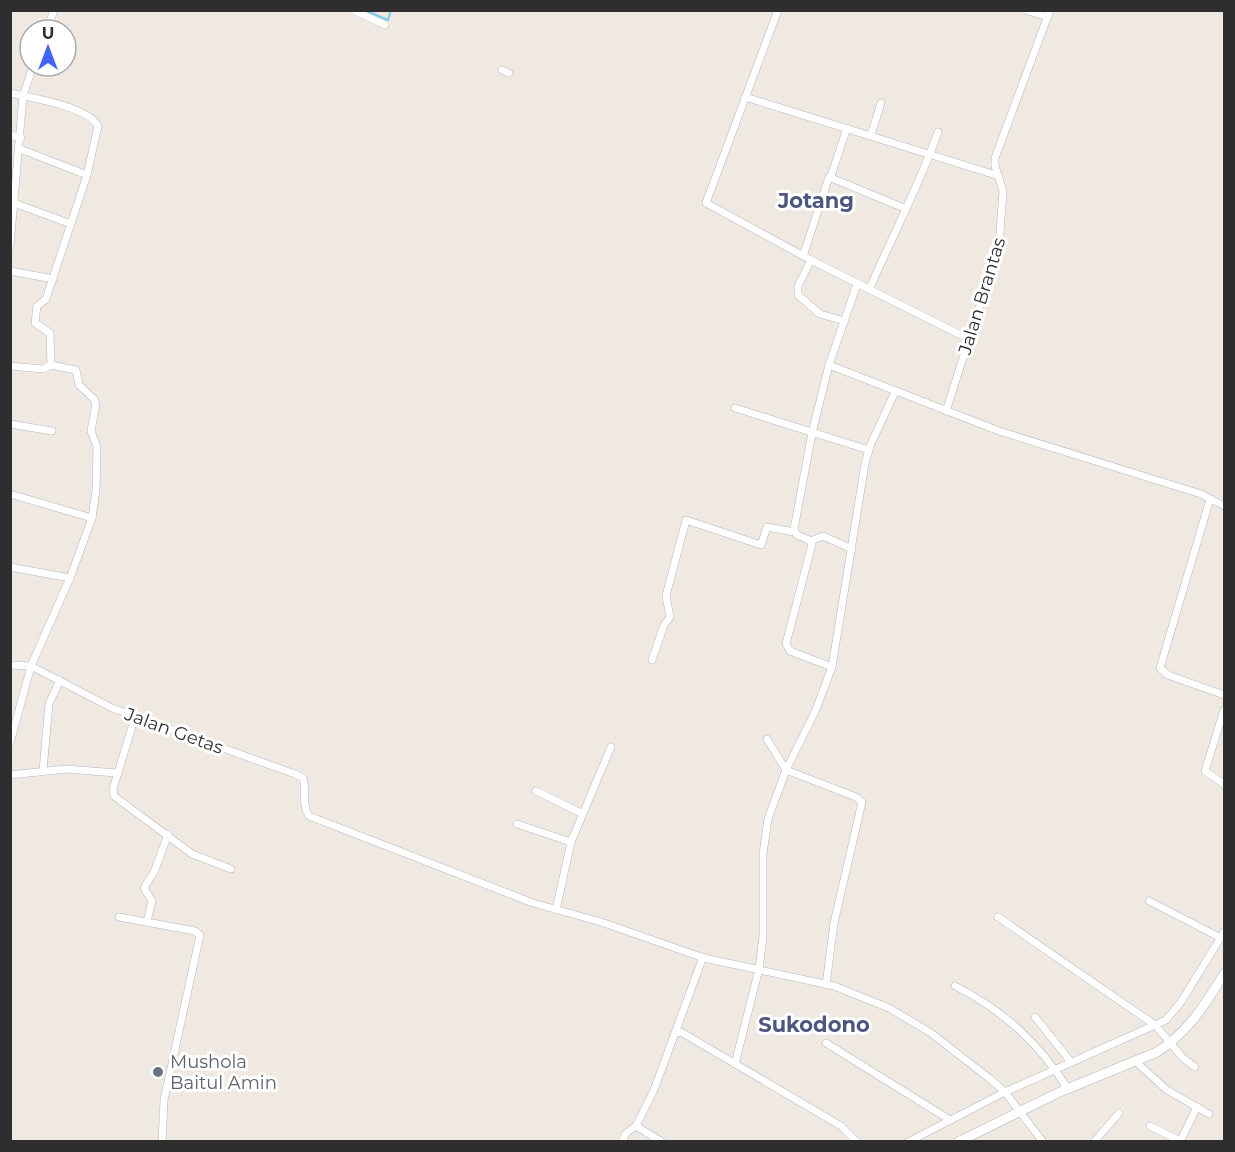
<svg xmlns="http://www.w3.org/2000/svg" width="1235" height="1152" font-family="Montserrat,sans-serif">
<rect width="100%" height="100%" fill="#efe9e1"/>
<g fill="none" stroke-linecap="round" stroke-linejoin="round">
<!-- stream -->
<polyline stroke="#75cff0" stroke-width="2" points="364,10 388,20 391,10"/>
<defs>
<g id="minor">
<polyline points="353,10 385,25"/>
<polyline points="778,10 706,203 811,260 969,339"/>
<polyline points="1025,10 1048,17"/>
<polyline points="47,30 54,10"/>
<polyline points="502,70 509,73"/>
<path d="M10,93c22,5 77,13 88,33l-11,49 -41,124 -9,7 -2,17 15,10 1,32"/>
<polyline points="745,97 999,176"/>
<polyline points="10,135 21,138"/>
<polyline points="871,135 881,103"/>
<polyline points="20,149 87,175"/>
<polyline points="831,176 847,128"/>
<polyline points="14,203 71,224"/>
<polyline points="10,246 23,96 33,66"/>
<polyline points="803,256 829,177 904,208"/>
<polyline points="811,260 798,286 798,295 820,314 844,321"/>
<polyline points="10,271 53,279"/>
<path d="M869,290c23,-53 50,-104 69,-158"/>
<polyline points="829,365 857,284"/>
<polyline points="10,366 43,369 51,365 76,370 79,385 94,399 96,404 91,431 97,447 96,490 92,518 70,578 31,666 10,743"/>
<polyline points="735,408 869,450"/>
<polyline points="946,411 999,246 1003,191 995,166 995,158 1050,10"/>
<polyline points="10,424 52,431"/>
<polyline points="10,494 92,518"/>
<polyline points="1210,499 1160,668 1168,675 1224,695"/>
<polyline points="811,541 823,536 852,549"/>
<polyline points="10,567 70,578"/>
<polyline points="652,660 664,625 670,617 666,596 686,520 761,545 767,527 794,532"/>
<path d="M10,665l21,1 81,42 183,66 8,4c4,13 -2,26 6,38l224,87 68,19 103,36 130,28 55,22 42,25 59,46 15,13 38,50"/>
<polyline points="832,667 790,651 786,644 812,544 809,540 797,535 794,529 812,433 829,365 999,431 1201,494 1224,506"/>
<polyline points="1224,710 1205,771 1224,784"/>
<polyline points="135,717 113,789 114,796 192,854 231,869"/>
<polyline points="767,739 786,770 856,797 862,802 834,923 826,985"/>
<polyline points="43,770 49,704 60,680"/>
<polyline points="10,775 66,769 117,773"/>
<polyline points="536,791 581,813"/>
<polyline points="517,824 571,842"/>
<polyline points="1149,901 1221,938"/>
<polyline points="556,910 571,842 611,747"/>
<polyline points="119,917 195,931 200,935 164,1100 162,1142"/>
<polyline points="998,917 1155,1025 1183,1058 1195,1067"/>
<polyline points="147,921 152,901 144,888 155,870 168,834"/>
<path d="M955,986c49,25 83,56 113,103"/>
<polyline points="1035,1017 1071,1062"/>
<polyline points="676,1033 681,1032 841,1126 857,1142"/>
<polyline points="826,1043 950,1120"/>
<polyline points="1136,1062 1167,1090 1209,1114"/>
<polyline points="735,1064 759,969 763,936 763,854 768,819 786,770 815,712 832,667 865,464 870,446 895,392"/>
<polyline points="636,1126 662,1142"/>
<polyline points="1150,1126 1180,1141"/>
<polyline points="622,1142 626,1133 636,1126 654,1090 703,957"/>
<polyline points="908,1142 1005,1092 1166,1020 1181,1002 1224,932"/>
<polyline points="1094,1142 1119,1113"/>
<polyline points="1180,1142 1197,1107"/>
</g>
<path id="secondary" d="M958,1142l104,-51 95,-39c32,-20 48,-48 67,-78"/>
</defs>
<!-- minor casing -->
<use href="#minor" stroke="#b4b7c1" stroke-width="8"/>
<!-- secondary casing -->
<use href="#secondary" stroke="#b4b7c1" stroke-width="10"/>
<!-- minor -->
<use href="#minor" stroke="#fff" stroke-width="7"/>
<!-- secondary -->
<use href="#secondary" stroke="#fff" stroke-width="9"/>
</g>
<!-- markers -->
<circle fill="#6b7280" stroke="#fff" stroke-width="2" cx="158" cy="1072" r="6"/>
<g text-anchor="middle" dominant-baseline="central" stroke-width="6" stroke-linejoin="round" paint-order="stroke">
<!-- street labels -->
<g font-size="18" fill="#2e2e2e" stroke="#fff">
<text transform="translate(982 296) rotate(-73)">Jalan Brantas</text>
<text transform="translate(174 731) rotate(20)">Jalan Getas</text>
</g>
<!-- worship labels -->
<g font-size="18" fill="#5b616d" stroke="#fff" text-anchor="start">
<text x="170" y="1062">Mushola<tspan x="170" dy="21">Baitul Amin</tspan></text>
</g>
<!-- quarter labels -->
<g font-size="21" font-weight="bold" fill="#4d5680" stroke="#fff">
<text x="816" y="200">Jotang</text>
<text x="814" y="1024">Sukodono</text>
</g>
</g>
<!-- border -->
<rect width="1235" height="1152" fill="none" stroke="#2e2e2e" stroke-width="24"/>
<!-- north arrow -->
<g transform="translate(48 48)"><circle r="28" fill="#ffffff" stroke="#ababab" stroke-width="1.5"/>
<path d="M0-4.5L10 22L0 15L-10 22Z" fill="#4264fb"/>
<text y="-9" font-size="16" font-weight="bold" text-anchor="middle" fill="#2e2e2e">U</text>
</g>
</svg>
